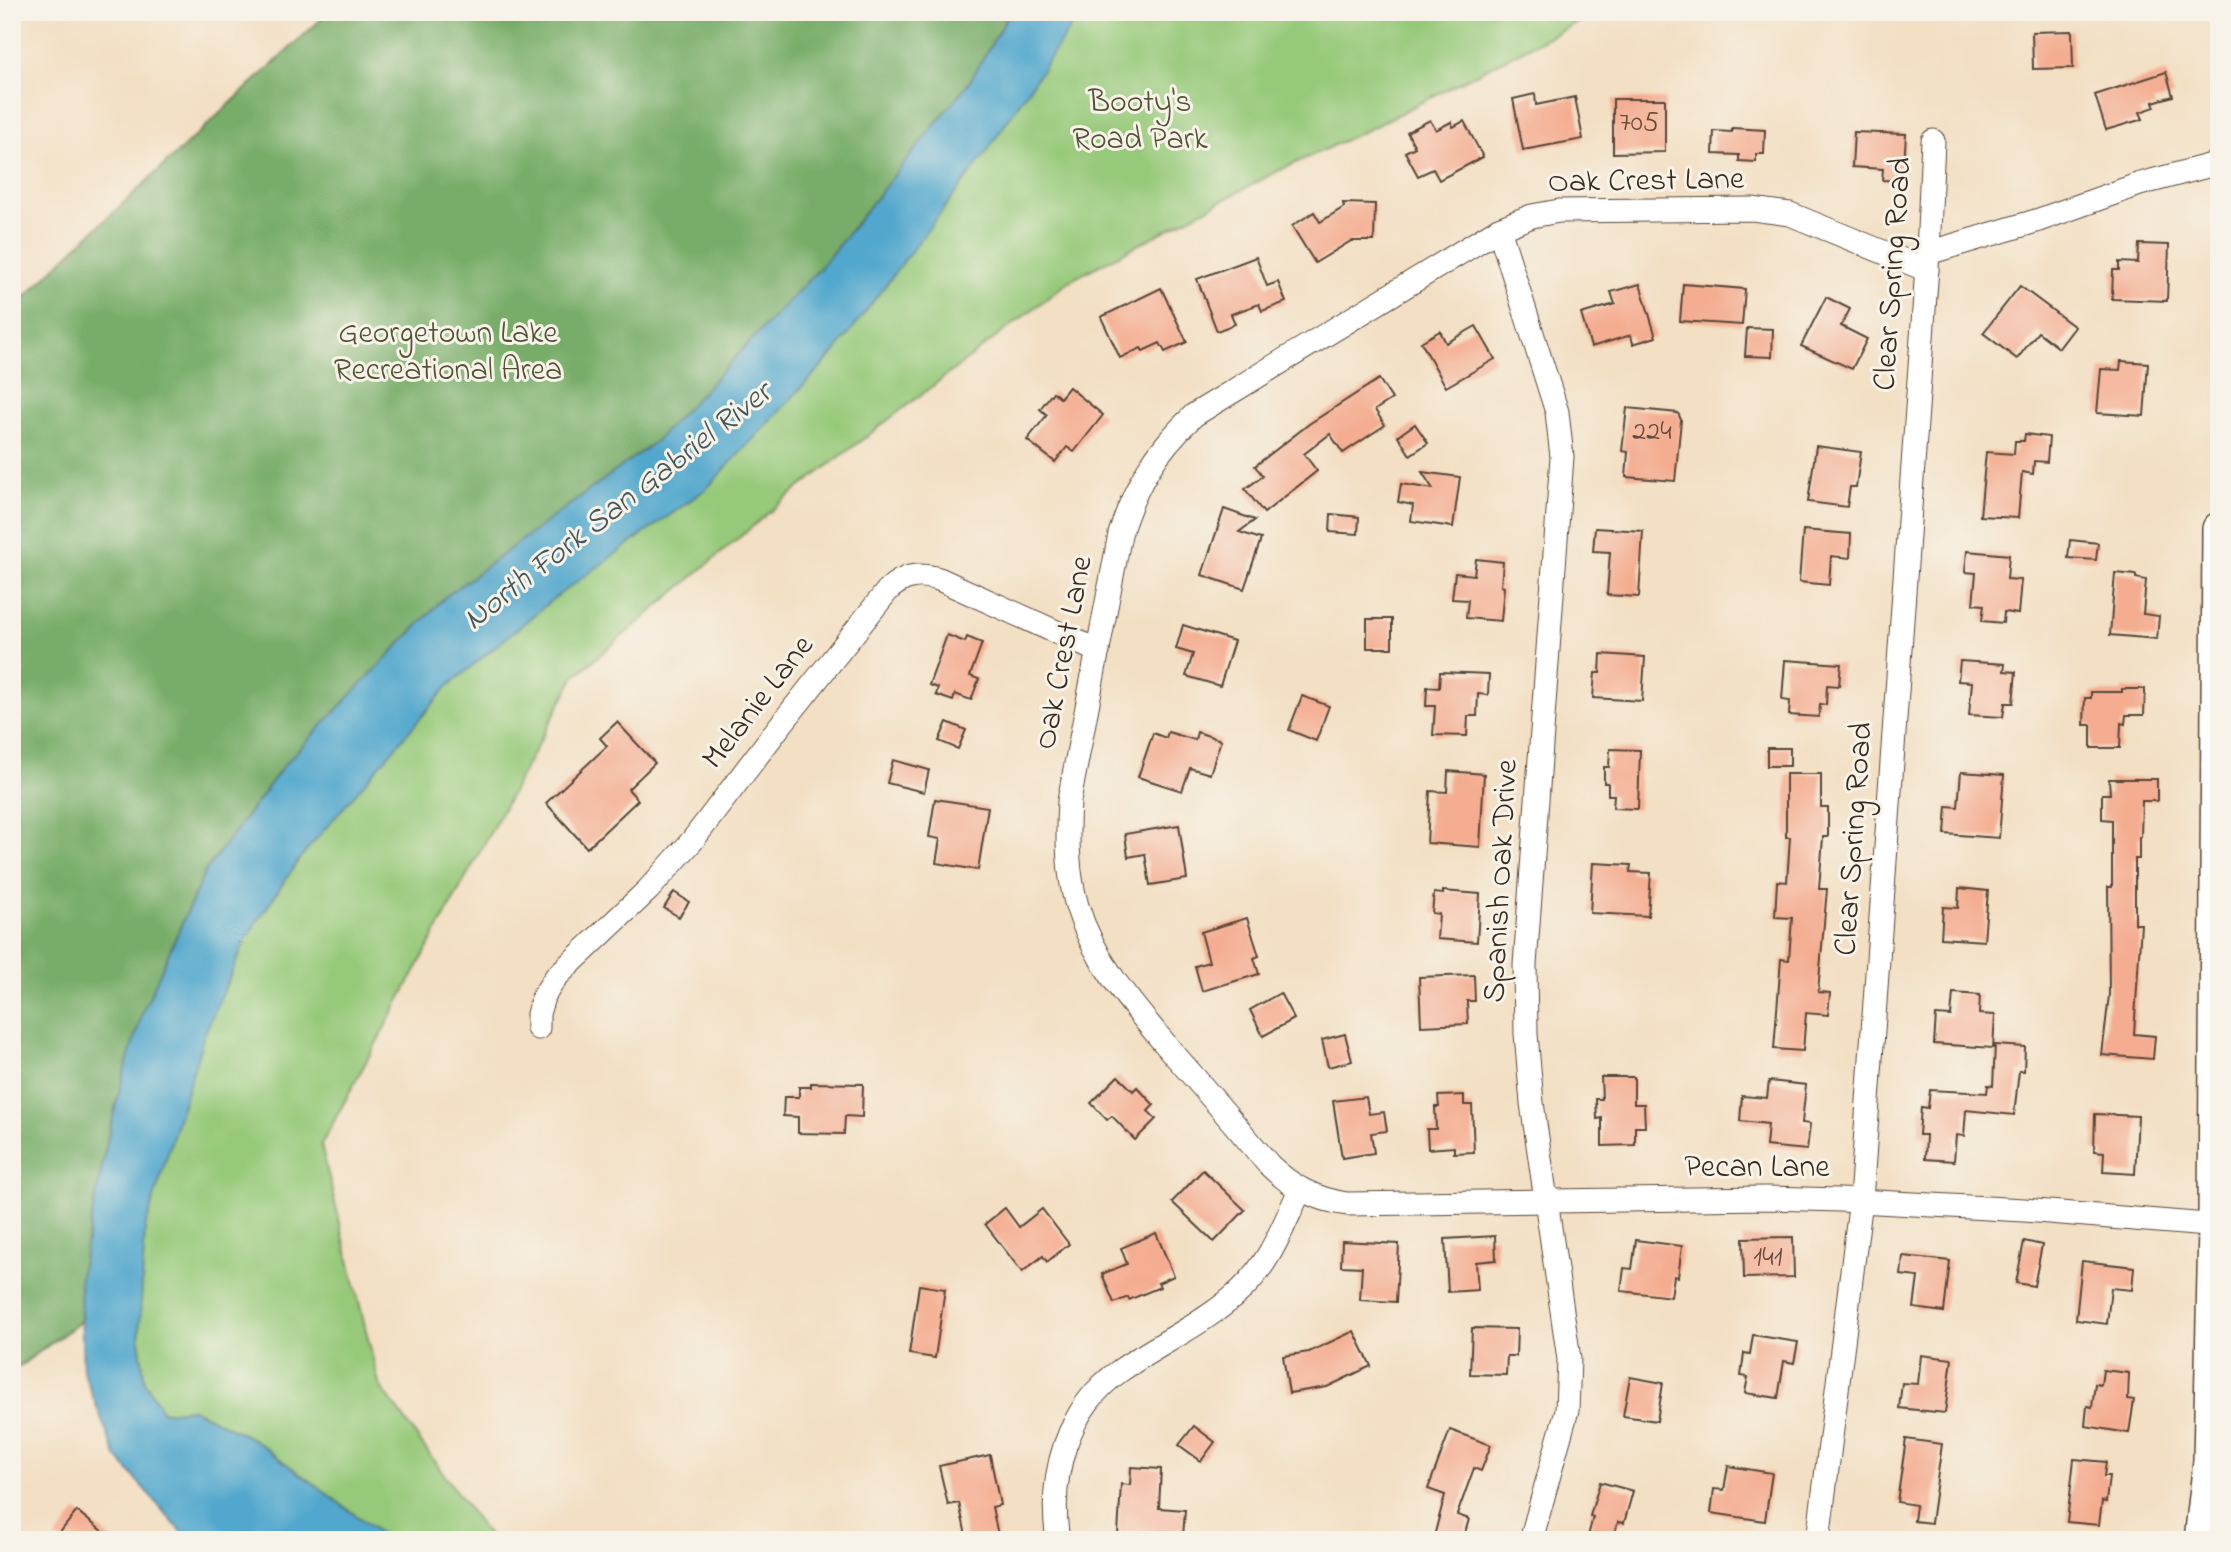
<svg xmlns="http://www.w3.org/2000/svg" width="2231" height="1552" font-family="'Indie Flower',sans-serif">
<rect width="100%" height="100%" fill="#f7f3e8"/>
<filter id="ink" filterUnits="userSpaceOnUse"><feTurbulence type="fractalNoise" baseFrequency=".0143" numOctaves="2"/><feDisplacementMap in="SourceGraphic" scale="14" xChannelSelector="R" yChannelSelector="G"/><feConvolveMatrix kernelMatrix="1 2 1 2 8 2 1 2 1" color-interpolation-filters="sRGB"/></filter>
<filter id="wash" filterUnits="userSpaceOnUse"><feTurbulence type="fractalNoise" baseFrequency=".00686" numOctaves="4" result="noise"/><feDisplacementMap in="SourceGraphic" scale="28" xChannelSelector="R" yChannelSelector="G"/><feGaussianBlur stdDeviation="1.57" result="paint"/><feColorMatrix in="noise" values="0 0 0 0 0 0 0 0 0 0 0 0 0 0 0 0 0 1.4 0 .05"/><feComposite in="paint" operator="in"/></filter>
<g filter="url(#wash)">
<rect width="100%" height="100%" fill="#f3dfc3"/>
<!-- green -->
<polygon fill="#96c979" stroke="#687a4c" stroke-width="2" points="329,12 1597,12 1373,127 1276,172 1071,280 786,498 575,676 321,1145 379,1384 491,1540 389,1540 253,1439 193,1409 163,1412 145,1382 139,1340 142,1277 12,1372 12,310 73,250"/>
<!-- forest -->
<polygon fill="#78ad69" stroke="#5a6c44" stroke-width="2" points="329,12 1010,12 970,81 821,267 656,441 445,597 285,764 205,871 143,1011 123,1076 107,1142 80,1276 81,1320 12,1371 12,310 73,250"/>
<!-- water -->
<polygon fill="#51a7cd" stroke="#466876" stroke-width="2" points="1010,12 1081,12 983,157 834,353 706,489 553,599 447,687 300,858 247,937 204,1035 145,1228 139,1340 145,1382 163,1412 193,1409 253,1439 389,1540 211,1540 183,1534 116,1456 83,1371 80,1276 107,1142 123,1076 143,1011 205,872 285,764 445,597 656,441 821,267 970,81"/>
<g id="blocks">
<!-- building -->
<g fill="#f4ad91">
<polygon points="2072,31 2073,68 2033,69 2032,32"/>
<polygon points="2166,72 2173,96 2153,102 2155,107 2140,112 2143,119 2106,130 2095,95"/>
<polygon points="1535,94 1536,105 1575,97 1583,139 1523,150 1513,99"/>
<polygon points="1613,99 1665,99 1665,152 1613,153"/>
<polygon points="1430,120 1436,130 1451,122 1453,127 1464,121 1483,157 1439,180 1433,169 1418,176 1405,152 1415,147 1407,132"/>
<polygon points="1732,128 1765,130 1764,154 1756,154 1756,162 1739,161 1739,155 1713,154 1714,131 1732,132"/>
<polygon points="1854,132 1906,134 1903,181 1882,180 1883,169 1852,167"/>
<polygon points="1343,203 1375,204 1374,241 1351,241 1315,263 1292,226 1314,212 1320,222 1344,207"/>
<polygon points="2139,244 2169,245 2167,301 2112,299 2113,270 2119,270 2119,262 2138,263"/>
<polygon points="1256,257 1267,286 1278,282 1286,302 1262,311 1259,304 1231,314 1235,324 1217,331 1197,279"/>
<polygon points="1640,284 1656,337 1633,344 1631,335 1591,347 1581,314 1615,304 1611,292"/>
<polygon points="1683,284 1745,289 1742,325 1680,321"/>
<polygon points="2020,286 2075,327 2059,348 2038,332 2017,359 1983,333"/>
<polygon points="1161,288 1187,342 1165,352 1160,343 1143,351 1141,348 1120,358 1101,317"/>
<polygon points="1826,297 1850,309 1841,326 1867,339 1852,369 1801,346"/>
<polygon points="1476,326 1495,359 1446,387 1421,342 1440,331 1446,343"/>
<polygon points="1747,328 1773,329 1772,357 1745,356"/>
<polygon points="2121,361 2148,363 2144,416 2097,413 2101,369 2120,370"/>
<polygon points="1379,379 1392,399 1375,410 1385,425 1343,453 1330,434 1304,454 1317,471 1264,513 1245,489 1263,476 1255,466 1309,424"/>
<polygon points="1069,387 1103,415 1074,452 1067,447 1055,462 1027,440 1047,415 1040,409 1053,392 1060,398"/>
<polygon points="1627,408 1678,413 1681,420 1675,481 1626,477 1628,452 1622,451"/>
<polygon points="1415,424 1428,443 1410,455 1398,436"/>
<polygon points="2025,434 2049,437 2047,462 2034,461 2033,474 2022,472 2018,518 1980,516 1986,452 2014,454 2015,441 2024,441"/>
<polygon points="1816,446 1861,452 1856,487 1850,487 1847,507 1808,502"/>
<polygon points="1422,472 1460,477 1453,527 1411,521 1413,505 1398,502 1401,484 1433,489"/>
<polygon points="1224,509 1255,520 1239,532 1261,539 1244,589 1202,575"/>
<polygon points="1331,514 1359,517 1358,534 1330,532"/>
<polygon points="1595,528 1643,531 1639,597 1607,595 1610,552 1593,551"/>
<polygon points="1803,530 1851,534 1850,558 1831,556 1829,585 1799,582"/>
<polygon points="2070,540 2098,543 2096,560 2068,558"/>
<polygon points="1967,551 2009,555 2007,579 2021,580 2018,614 2004,612 2003,623 1982,621 1984,605 1973,604 1976,573 1965,572"/>
<polygon points="1476,559 1503,562 1501,586 1504,587 1501,621 1466,618 1468,600 1452,599 1455,573 1474,575"/>
<polygon points="2115,573 2136,575 2136,578 2146,580 2143,614 2159,616 2157,639 2110,635"/>
<rect x="1367" y="619" width="25" height="29"/>
<polygon points="1183,625 1234,641 1220,686 1186,676 1193,654 1176,649"/>
<polygon points="947,635 965,642 967,637 982,643 970,676 979,679 971,700 955,694 953,701 936,695 938,688 929,685"/>
<polygon points="1601,654 1645,657 1642,701 1593,698 1595,673 1600,673"/>
<polygon points="1785,660 1841,664 1839,686 1827,685 1826,705 1820,704 1819,717 1789,715 1790,701 1782,700"/>
<polygon points="1960,661 2005,664 2004,671 2016,672 2013,703 2005,703 2003,717 1969,715 1972,682 1958,681"/>
<polygon points="1440,672 1489,674 1488,695 1478,694 1477,716 1468,716 1467,736 1433,735 1435,706 1426,706 1427,687 1439,688"/>
<polygon points="2122,689 2145,689 2144,715 2126,715 2125,724 2121,723 2120,748 2091,748 2091,725 2084,725 2085,698 2091,698 2091,692 2122,692"/>
<polygon points="1302,696 1329,706 1316,741 1289,730"/>
<polygon points="617,722 655,763 628,789 638,800 587,848 546,803 607,746 600,738"/>
<polygon points="947,722 966,730 958,749 939,741"/>
<polygon points="1168,732 1195,740 1197,732 1221,740 1210,774 1190,768 1182,791 1138,777 1153,733 1166,738"/>
<rect x="1767" y="748" width="23" height="18"/>
<polygon points="1610,749 1640,750 1638,809 1613,808 1614,795 1608,795 1608,783 1604,783 1604,767 1609,767"/>
<polygon points="893,760 929,770 924,792 887,783"/>
<polygon points="1448,771 1484,774 1480,847 1427,843 1430,791 1447,792"/>
<polygon points="1961,772 2004,775 1999,838 1945,834 1947,806 1958,807"/>
<polygon points="1786,774 1821,774 1821,807 1828,807 1828,837 1823,837 1819,889 1827,889 1818,992 1830,993 1828,1015 1806,1013 1803,1051 1774,1049 1781,959 1789,960 1792,918 1775,917 1777,881 1787,882 1790,837 1786,837"/>
<polygon points="2109,779 2157,779 2157,801 2142,801 2141,837 2139,837 2139,859 2135,859 2135,924 2141,924 2134,1034 2155,1036 2153,1059 2102,1055 2109,995 2108,887 2112,887 2112,820 2102,819 2102,794 2110,794"/>
<polygon points="935,799 988,807 978,870 936,863 940,839 929,837"/>
<polygon points="1179,825 1187,879 1150,885 1145,854 1128,857 1125,834"/>
<polygon points="1593,863 1631,865 1630,872 1651,873 1648,916 1590,913"/>
<polygon points="1959,888 1988,891 1984,941 1941,938 1943,907 1958,908"/>
<polygon points="1443,891 1480,894 1477,942 1437,939 1439,914 1432,913 1434,893 1443,894"/>
<polygon points="674,892 689,902 679,917 664,908"/>
<polygon points="1247,918 1259,956 1254,958 1259,974 1202,991 1195,966 1209,962 1201,932"/>
<polygon points="1474,975 1475,1001 1467,1001 1468,1024 1421,1026 1419,977"/>
<polygon points="1280,993 1294,1019 1263,1036 1250,1010"/>
<polygon points="1953,993 1980,995 1979,1014 1995,1015 1993,1048 1934,1044 1936,1015 1951,1016"/>
<polygon points="1345,1034 1352,1061 1328,1067 1322,1040"/>
<polygon points="1995,1045 2025,1047 2024,1071 2019,1071 2014,1115 1966,1110 1964,1136 1956,1135 1954,1161 1925,1159 1926,1135 1919,1135 1921,1107 1928,1108 1930,1090 1987,1093 1988,1085 1993,1086"/>
<polygon points="1118,1076 1133,1091 1137,1087 1154,1105 1148,1111 1156,1119 1135,1140 1112,1116 1107,1120 1091,1103"/>
<polygon points="1601,1077 1634,1077 1634,1104 1644,1104 1645,1127 1635,1127 1635,1145 1602,1146 1602,1118 1597,1119 1596,1099 1602,1099"/>
<polygon points="1769,1081 1806,1085 1802,1123 1810,1124 1807,1150 1766,1146 1768,1124 1740,1121 1742,1096 1767,1098"/>
<polygon points="811,1083 863,1084 862,1117 845,1116 844,1134 798,1133 798,1117 783,1116 784,1097 799,1097 799,1087 811,1087"/>
<polygon points="1464,1095 1464,1105 1472,1105 1474,1152 1454,1153 1454,1147 1428,1149 1427,1129 1436,1129 1435,1107 1439,1107 1438,1096"/>
<polygon points="1366,1097 1369,1114 1384,1112 1387,1131 1371,1133 1374,1153 1342,1158 1333,1101"/>
<polygon points="2095,1114 2138,1116 2135,1174 2103,1172 2104,1152 2094,1151"/>
<polygon points="1203,1170 1245,1210 1214,1242 1172,1202"/>
<polygon points="1005,1208 1019,1227 1042,1209 1069,1244 1047,1262 1043,1256 1022,1272 985,1224"/>
<polygon points="1156,1233 1174,1276 1158,1283 1160,1287 1129,1300 1128,1297 1114,1303 1102,1274 1127,1264 1121,1248"/>
<polygon points="1495,1236 1496,1260 1476,1262 1478,1290 1448,1292 1445,1239"/>
<polygon points="1793,1237 1794,1277 1744,1278 1743,1238"/>
<polygon points="1636,1240 1682,1246 1678,1277 1674,1276 1671,1297 1621,1291 1624,1268 1632,1269"/>
<polygon points="1342,1241 1399,1244 1396,1302 1360,1300 1362,1267 1341,1266"/>
<polygon points="2024,1241 2042,1245 2034,1286 2016,1283"/>
<polygon points="1903,1256 1950,1261 1944,1312 1914,1308 1918,1277 1901,1275"/>
<polygon points="2082,1261 2134,1267 2132,1290 2111,1288 2107,1324 2076,1320"/>
<polygon points="919,1285 945,1289 935,1358 909,1354"/>
<polygon points="1472,1328 1517,1329 1516,1356 1507,1356 1506,1375 1470,1374"/>
<polygon points="1354,1331 1371,1366 1327,1387 1289,1393 1283,1356 1309,1352"/>
<polygon points="1753,1335 1798,1342 1794,1363 1784,1361 1778,1398 1745,1393 1748,1377 1741,1376 1744,1353 1750,1354"/>
<polygon points="1921,1355 1952,1359 1945,1413 1899,1408 1902,1383 1918,1384"/>
<polygon points="2103,1370 2129,1373 2128,1399 2134,1400 2129,1433 2085,1426 2087,1406 2092,1407 2095,1384 2101,1385"/>
<polygon points="1630,1377 1663,1383 1657,1421 1623,1416"/>
<polygon points="1194,1426 1215,1442 1201,1461 1179,1445"/>
<polygon points="1450,1430 1491,1445 1481,1471 1474,1468 1457,1515 1469,1519 1463,1540 1433,1540 1445,1495 1428,1489"/>
<polygon points="1906,1439 1942,1444 1931,1523 1914,1521 1916,1505 1897,1502"/>
<polygon points="990,1455 1000,1505 992,1507 998,1535 967,1540 959,1503 948,1505 939,1466"/>
<polygon points="2074,1459 2106,1462 2104,1476 2109,1476 2106,1502 2102,1501 2099,1525 2067,1522"/>
<polygon points="1728,1466 1772,1473 1765,1521 1711,1513 1714,1489 1724,1490"/>
<polygon points="1131,1467 1161,1469 1159,1508 1185,1510 1183,1537 1118,1534 1121,1484 1130,1485"/>
<polygon points="1600,1482 1633,1491 1624,1523 1618,1522 1613,1540 1587,1540 1593,1517 1590,1516"/>
<polygon points="77,1511 113,1540 54,1540"/>
</g>
</g>
</g>
<g filter="url(#ink)">
<use href="#blocks" fill-opacity="0" stroke="#574537" stroke-width="2"/>
<g fill="none" stroke-linecap="round" stroke-linejoin="round">
<defs>
<g id="street">
<polyline points="1499,229 1557,412 1562,457 1525,965 1526,1034 1532,1103 1569,1359 1567,1410 1531,1540"/>
<polyline points="1928,253 2036,221 2140,184 2219,163"/>
<path d="M1927,270l-137,-56 -38,-5 -193,2 -27,5 -33,13 -305,186c-39,37 -58,68 -74,119l-51,267c-2,35 -2,71 8,105 18,58 57,101 95,146 33,37 65,75 97,113 24,23 46,34 78,39l419,-6 74,2 184,10 195,16"/>
<path d="M538,1028v-14l5,-17 13,-20 92,-87 44,-49 87,-114 109,-137c16,-15 31,-17 51,-11l159,72"/>
<path d="M1058,1540c-10,-63 8,-132 63,-170 39,-27 85,-47 120,-80 29,-27 42,-64 59,-100"/>
<polyline points="1818,1540 1861,1200 1928,253 1933,141"/>
</g>
<polyline id="secondary" points="2201,1540 2210,1461 2215,1226 2219,529"/>
</defs>
<!-- street casing -->
<use href="#street" stroke="#574537" stroke-width="25"/>
<!-- secondary casing -->
<use href="#secondary" stroke="#574537" stroke-width="36"/>
<!-- street -->
<use href="#street" stroke="#fff" stroke-width="23"/>
<!-- secondary -->
<use href="#secondary" stroke="#fff" stroke-width="33"/>
</g>
</g>
<g text-anchor="middle" dominant-baseline="central" stroke-width="6" stroke-linejoin="round" paint-order="stroke">
<!-- number labels -->
<g font-size="28" fill="#694b3b">
<text x="1639" y="123">705</text>
<text x="1652" y="432">224</text>
<text x="1768" y="1258">141</text>
</g>
<!-- park labels -->
<g font-size="32" fill="#525235" stroke="#f7f3e8">
<text x="1140" y="103">Booty's<tspan x="1140" dy="37">Road Park</tspan></text>
<text x="448" y="334">Georgetown Lake<tspan x="448" dy="37">Recreational Area</tspan></text>
</g>
<!-- street labels -->
<g font-size="32" fill="#3b2a1e" stroke="#f7f3e8">
<text transform="translate(1646 182) rotate(-1)">Oak Crest Lane</text>
<text transform="translate(1894 274) rotate(-86)">Clear Spring Road</text>
<text transform="translate(1065 653) rotate(-79)">Oak Crest Lane</text>
<text transform="translate(759 703) rotate(-52)">Melanie Lane</text>
<text transform="translate(1855 839) rotate(-86)">Clear Spring Road</text>
<text transform="translate(1502 881) rotate(-87)">Spanish Oak Drive</text>
<text x="1757" y="1168">Pecan Lane</text>
</g>
<!-- water labels -->
<g font-size="33" font-style="italic" fill="#43565b" stroke="#f7f3e8">
<text transform="translate(618 507) rotate(-38)">North Fork San Gabriel River</text>
</g>
</g>
<!-- margin -->
<rect width="2231" height="1552" fill="none" stroke="#f7f3e8" stroke-width="42"/>
</svg>
